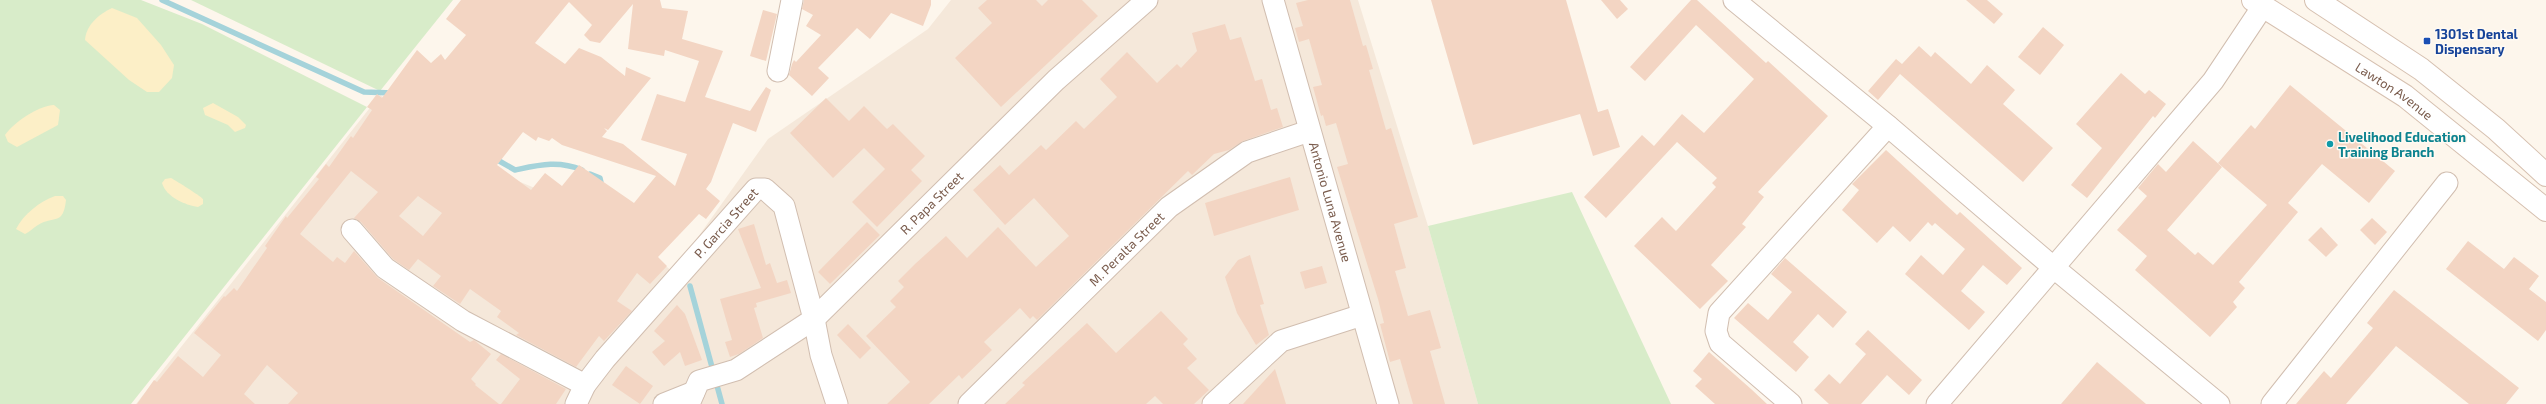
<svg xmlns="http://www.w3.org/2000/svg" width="2546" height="404" font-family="'Exo 2',sans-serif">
<rect width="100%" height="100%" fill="#fdf6ec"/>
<!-- residential -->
<polygon fill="#f5e8da" points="951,0 1358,0 1428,226 1478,404 136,404 380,95 518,181 609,219 673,272 768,139 928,29"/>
<!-- green -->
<g fill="#d8ecc9">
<polygon points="0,0 141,0 202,24 367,107 131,404 0,404"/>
<polygon points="191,0 453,0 380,91"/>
<polygon points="1572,192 1671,404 1478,404 1428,226"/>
</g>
<!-- sand -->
<g fill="#fcefc7">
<path d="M112,8l25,10 24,27 13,20 -2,13 -13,14h-12l-18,-12 -44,-40c1,-15 14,-26 27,-32z"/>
<polygon points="213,103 238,117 246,125 245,128 235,132 228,125 205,115 203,108"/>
<path d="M54,105l6,5 -2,15 -41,22 -9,-5 -3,-7c9,-13 33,-29 49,-30z"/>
<path d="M171,178c7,4 28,17 32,21v5l-5,3c-13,-2 -32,-10 -36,-24l3,-4z"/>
<path d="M55,196h8l3,4c-3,26 -11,15 -28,25 -4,2 -8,7 -13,9l-9,-5c8,-15 23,-27 39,-33z"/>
</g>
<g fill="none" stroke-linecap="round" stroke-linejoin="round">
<!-- stream -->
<g stroke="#a5d3da" stroke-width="5.5">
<polyline points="162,0 364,92 393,93"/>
<path d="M494,158l21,12c24,-5 43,-10 67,0"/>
<polyline points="590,174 600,178 602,187"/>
<polyline points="690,286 722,404"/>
</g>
</g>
<!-- building -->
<g fill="#f3d5c3" fill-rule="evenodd">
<path d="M461,0h199l2,8 26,3 -6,28 41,12 -18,46 45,14 16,-24 5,3 -15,42 -23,-9 -22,59 -5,7 14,12 -14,18 -7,-5 -41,43 9,9 -17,18 -13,-11 -20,28 15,10 -28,30 -5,-5 -23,31 -60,-32 3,-2 -22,-16 4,-6 -31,-22 -10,15 -27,-18 8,-10 -23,-17 -9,11 -16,-11 -32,-37 -7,-4 24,-26 -27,-21 -51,63 33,28 4,-5 8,6 9,-12 24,27 92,64 4,-2 17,14 -20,25 5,5 -1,1 24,19h-211l10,-11 -31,-28 -23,29 11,10h-118l17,-24 3,2 21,-26 25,21 18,-22 -27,-22 30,-37 1,1 9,-9 3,3 30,-43 -2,-2 21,-30 1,2 32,-39 -3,-2 10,-13 3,3 22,-31 2,2 19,-28 -5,-3 10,-13 5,4 35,-48 14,13 10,-9 4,6 21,-25 -20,-16zM569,2l23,23 -8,10 6,6 10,2 33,-39 -5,45 36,7 1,-6 34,11 -14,41 -28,-8 -16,46 46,14 -12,32 -52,-42 -21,-7 5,-6 -3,-3 4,2 43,-52 -25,-11 -1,9 -24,-19 -22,-9 -14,16 -30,-21zM523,132l13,9 2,-4 11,4 3,-3 10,7 94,31 -22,27 -55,-38 -17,21 -17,-13 -14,17 -34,-25zM418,196l24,17 -19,23 -24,-20z"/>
<polygon points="804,0 931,0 931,5 923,26 891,13 870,39 857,28 818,68 829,78 812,96 789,75 792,64 794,60 796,62 821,35 806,26 813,15 802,9"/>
<polygon points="987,0 1036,0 1042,6 1048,0 1082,0 1098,16 1001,107 955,58 992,23 978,8"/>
<polygon points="1308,0 1350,0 1363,46 1366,45 1373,69 1369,70 1386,130 1391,128 1418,217 1394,224 1406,268 1395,271 1408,316 1430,310 1441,348 1430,351 1445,404 1413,404 1400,359 1390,362 1380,324 1384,323 1378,299 1337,167 1348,164 1336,123 1326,126 1323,115 1321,116 1313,87 1322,85 1309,39 1299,42 1295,28 1303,26 1296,3"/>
<polygon points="1431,0 1566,0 1598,112 1608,109 1620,147 1593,156 1580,114 1473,145"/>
<polygon points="1601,0 1620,0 1628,9 1617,19"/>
<polygon points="1691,0 1697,0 1766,63 1768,61 1828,116 1758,192 1764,197 1742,224 1746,227 1711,265 1728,281 1700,309 1634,246 1662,217 1676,231 1716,187 1712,183 1717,178 1677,142 1606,218 1584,197 1642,135 1654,146 1682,114 1704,133 1754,79 1696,25 1645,81 1630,67"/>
<polygon points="1966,0 1987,0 2003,14 1994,24"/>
<polygon points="763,10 777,14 766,61 750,56"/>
<polygon points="1225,24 1230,40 1241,37 1255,81 1262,79 1271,110 1277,108 1283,127 1243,141 1229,150 1214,154 1192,175 1188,171 1037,320 1033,316 1030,319 1020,308 984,342 992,350 962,379 959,375 929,404 887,404 910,382 866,336 896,307 890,301 904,287 898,281 915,264 946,236 967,258 998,227 1036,267 1069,236 1034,198 1005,225 973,190 1000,165 1009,175 1041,145 1046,150 1076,121 1084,129 1117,97 1100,79 1127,52 1157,83 1177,64 1181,68 1197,51 1192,33"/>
<polygon points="2043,27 2064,45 2040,75 2018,57"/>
<polygon points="1919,46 1931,57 1935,52 1971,84 1987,65 2015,90 2003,104 2053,148 2023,182 1900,74 1878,100 1868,91 1896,59 1902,64"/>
<polygon points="2121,73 2145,94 2149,90 2166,104 2155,118 2153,116 2087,198 2071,185 2102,148 2076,124"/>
<polygon points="2290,85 2395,171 2369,203 2322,164 2288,203 2298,212 2239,282 2245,288 2233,302 2237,307 2210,337 2135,270 2147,256 2117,230 2147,196 2138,188 2158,164 2166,172 2193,141 2222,167 2167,230 2195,255 2198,252 2213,265 2267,205 2218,163 2251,125 2255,129"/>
<polygon points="826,98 849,121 864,106 887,129 893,124 925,156 911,170 922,181 877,227 852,202 885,169 864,148 833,178 790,133"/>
<polygon points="1886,150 1957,215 1960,212 2022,268 2007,285 1983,265 1961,291 1985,312 1969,330 1905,274 1921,255 1943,275 1965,249 1935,223 1932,226 1928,222 1910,242 1893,226 1877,243 1842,210 1859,190 1852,184"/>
<polygon points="1290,177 1299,210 1214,236 1205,203"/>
<polygon points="2372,218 2387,232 2375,245 2360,230"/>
<polygon points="867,222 880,235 830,284 818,272"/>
<polygon points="754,224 766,265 770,263 777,283 787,280 791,293 756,303 757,307 754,308 763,338 739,354 730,357 725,342 732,340 720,299 761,288 738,229"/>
<polygon points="2321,227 2338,245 2326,257 2308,240"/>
<polygon points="2468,241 2504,269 2514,257 2539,276 2529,289 2546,302 2546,330 2538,341 2446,269"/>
<polygon points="1250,255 1264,304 1260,305 1269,335 1256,345 1237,313 1225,277 1238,260"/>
<polygon points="1785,258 1847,312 1833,328 1818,314 1793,342 1809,357 1796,372 1734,318 1748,303 1768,320 1792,292 1771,274"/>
<polygon points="1322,266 1327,283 1305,289 1300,272"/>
<polygon points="2394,290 2519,388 2506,404 2469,404 2396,346 2346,404 2296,404 2324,371 2331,378 2373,328 2367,323"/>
<polygon points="677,305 685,314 702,360 685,366 680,352 664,366 652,352 665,341 654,331"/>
<polygon points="1161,311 1188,339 1183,344 1197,359 1187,368 1209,390 1194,404 1163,404 1155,396 1146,404 1005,404 1025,385 1022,383 1087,323 1116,353"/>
<polygon points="848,324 871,348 860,359 837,335"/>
<polygon points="1868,330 1922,380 1909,395 1887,375 1861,404 1829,404 1814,390 1829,374 1840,384 1866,354 1855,344"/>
<polygon points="1709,352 1751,389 1767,404 1715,404 1695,386 1702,379 1693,371"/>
<polygon points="501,354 566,389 556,404 501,404 520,379 496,360"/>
<polygon points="2097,362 2146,404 2061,404"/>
<polygon points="626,366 653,386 640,404 612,385"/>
<polygon points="1275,369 1286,404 1243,404"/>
</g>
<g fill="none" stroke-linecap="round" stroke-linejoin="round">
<defs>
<g id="minor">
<path id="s1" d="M1273,0l115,404"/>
<polyline points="1734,0 1888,126 2053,267 2219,404"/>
<polyline points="778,71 792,0"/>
<polyline points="352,230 385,268 463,321 585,385"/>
<path id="s2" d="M576,404l9,-19 20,-26 151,-170h9l19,17 30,113 7,36 16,49"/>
<polyline points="664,404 694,392"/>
<path id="s3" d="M689,404l10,-23 37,-11 78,-51 242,-239 91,-80"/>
<path id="s4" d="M969,404l200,-197 78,-55 62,-21"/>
<polyline points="1213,404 1281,341 1362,315"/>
<polyline points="1791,404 1720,343 1716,331 1719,313 1888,126"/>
<polyline points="1937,404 2213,81 2263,6"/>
<polyline points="2272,404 2447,183"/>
</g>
<g id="secondary">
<path id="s5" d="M2253,0l152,96 141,114"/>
<polyline points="2316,0 2421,69 2496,129 2546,175"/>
</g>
</defs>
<!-- minor casing -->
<use href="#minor" stroke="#d1beb0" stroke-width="23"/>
<!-- secondary casing -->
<use href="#secondary" stroke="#d6c0b0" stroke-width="24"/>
<!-- minor -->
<use href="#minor" stroke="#fff" stroke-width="21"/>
<!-- secondary -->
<use href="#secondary" stroke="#fff" stroke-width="22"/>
</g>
<!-- markers -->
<rect fill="#1a4fb4" stroke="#fffaf3" stroke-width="1.5" x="2423" y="37" width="8" height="8" rx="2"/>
<circle fill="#0f9aa8" stroke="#fffaf3" stroke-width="1.5" cx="2330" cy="144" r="4"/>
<g text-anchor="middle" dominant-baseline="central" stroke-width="3" stroke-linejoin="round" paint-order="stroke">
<!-- transit labels -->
<g font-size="13" font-weight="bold" fill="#164399" stroke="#fffaf3" text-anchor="start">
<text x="2435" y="34">1301st Dental<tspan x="2435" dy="15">Dispensary</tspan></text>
</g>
<!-- street labels -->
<g font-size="13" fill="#7a5c4d" stroke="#fffaf3">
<text stroke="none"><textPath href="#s5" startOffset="168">Lawton Avenue</textPath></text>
<text stroke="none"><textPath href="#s1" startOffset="210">Antonio Luna Avenue</textPath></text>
<text stroke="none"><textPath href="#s3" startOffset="322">R. Papa Street</textPath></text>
<text stroke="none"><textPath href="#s2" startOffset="236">P. Garcia Street</textPath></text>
<text stroke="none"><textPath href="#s4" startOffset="221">M. Peralta Street</textPath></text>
</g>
<!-- culture labels -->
<g font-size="13" font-weight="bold" fill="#0d838f" stroke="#fffaf3" text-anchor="start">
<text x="2338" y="137">Livelihood Education<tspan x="2338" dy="15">Training Branch</tspan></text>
</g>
</g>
</svg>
